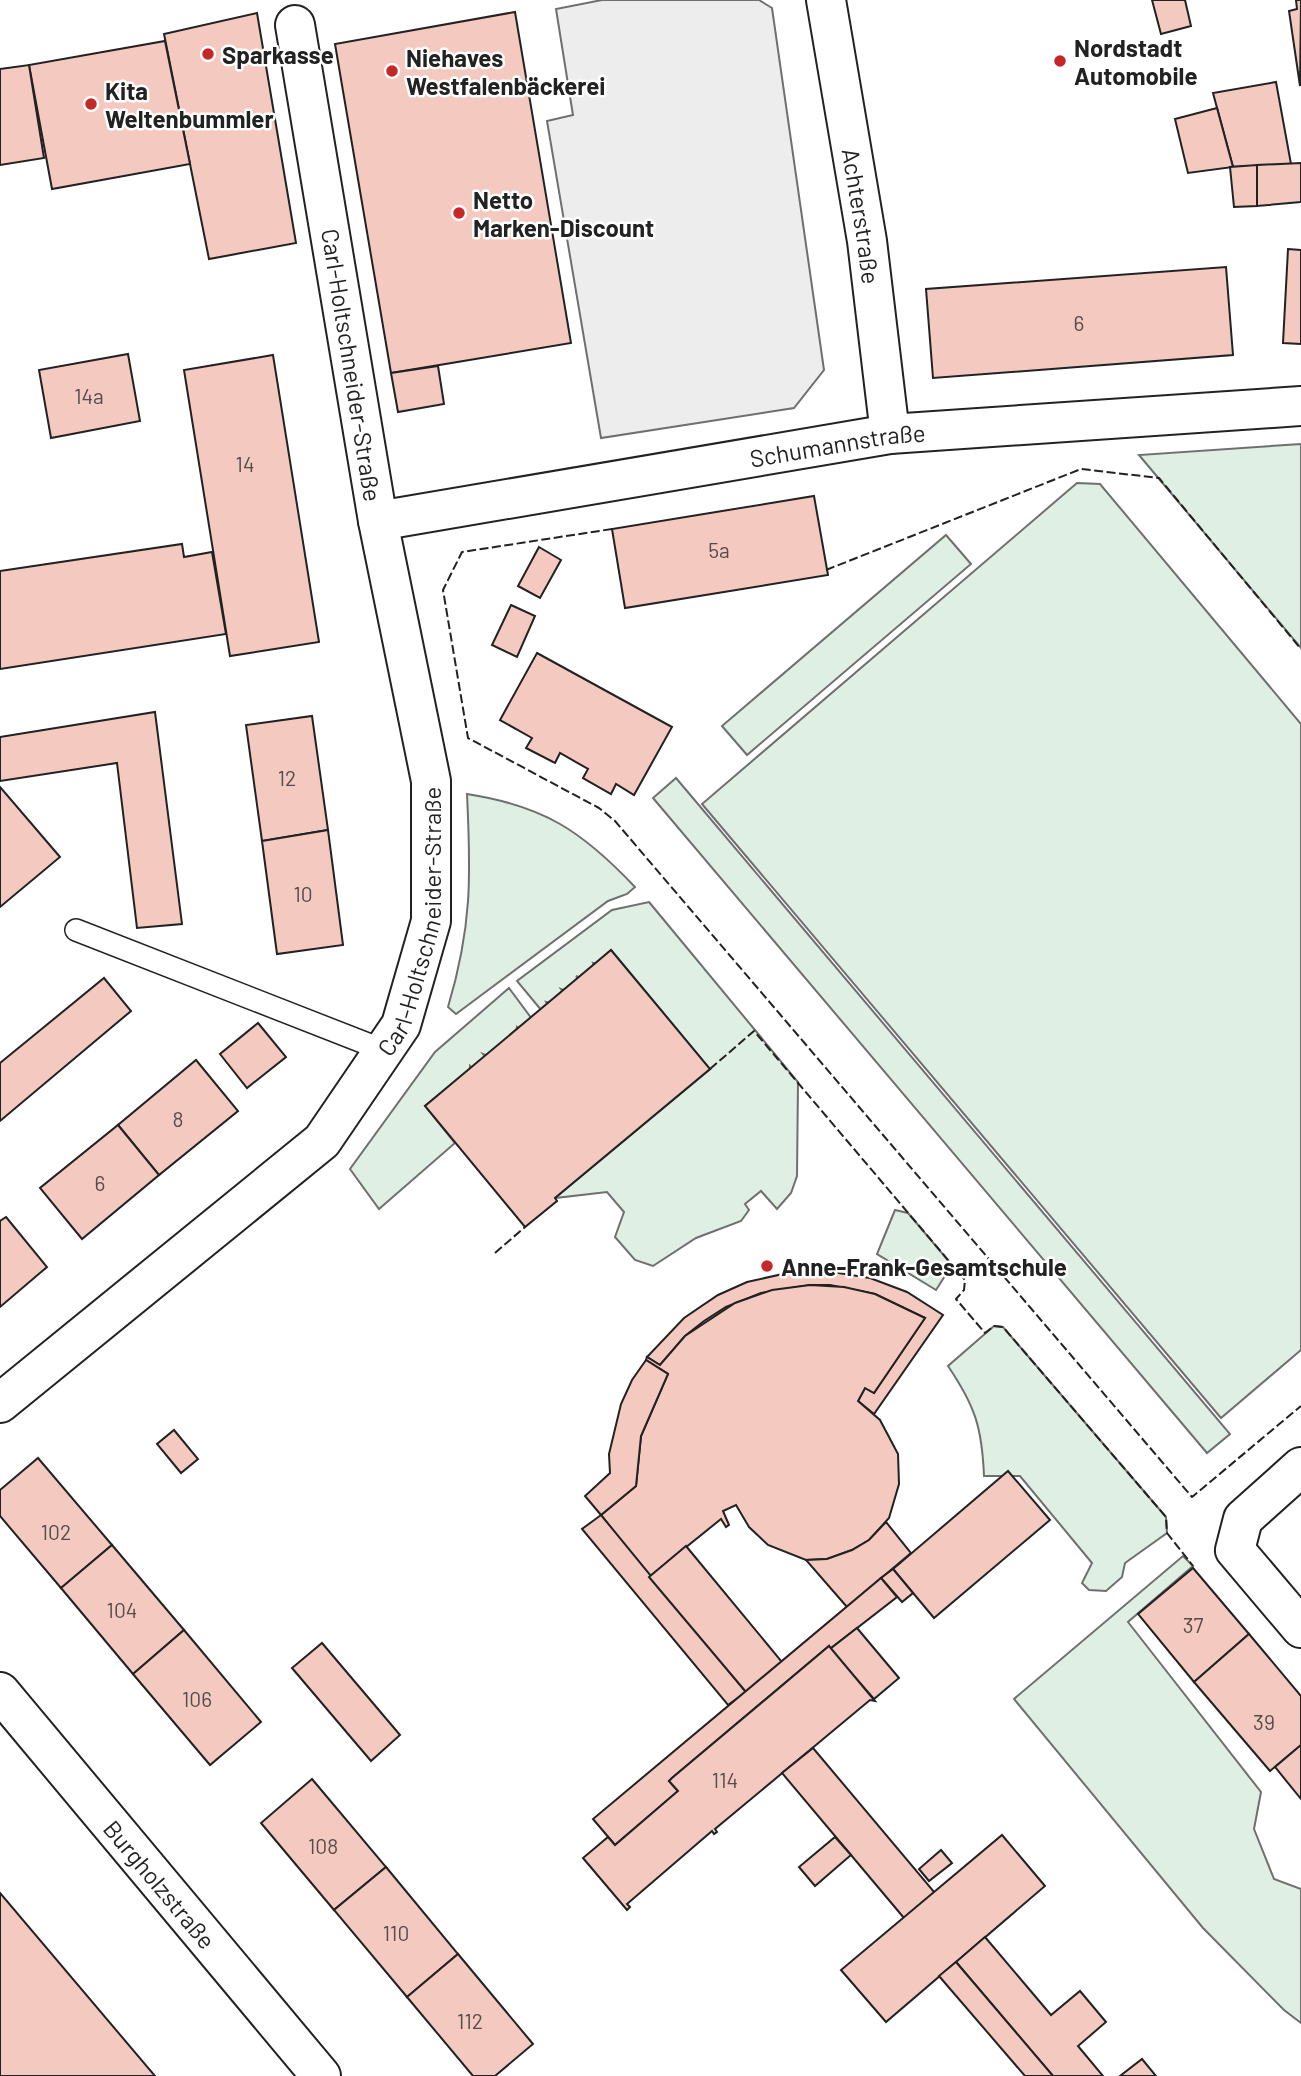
<svg xmlns="http://www.w3.org/2000/svg" width="1301" height="2076" font-family="Barlow,sans-serif">
<rect width="100%" height="100%" fill="#fff"/>
<!-- green -->
<g fill="#e0efe3" stroke="#6f6f6f" stroke-width="2">
<polygon points="1301,444 1301,648 1139,455"/>
<polygon points="1077,483 1100,484 1301,724 1301,1350 1221,1418 702,804"/>
<polygon points="946,535 971,564 747,755 722,726"/>
<polygon points="676,778 1230,1434 1207,1453 653,798"/>
<path d="M467,794c77,12 115,37 168,93l-8,7 -19,7 -152,113 -8,-7c24,-80 23,-131 19,-213z"/>
<polygon points="649,902 798,1082 797,1176 791,1193 777,1209 761,1191 745,1204 749,1210 741,1221 696,1238 653,1266 635,1260 615,1237 624,1212 607,1192 555,1198 710,1069 611,950 597,964 593,963 594,966 581,978 576,976 579,979 566,991 561,989 563,992 551,1003 546,1002 548,1006 542,1011 517,981 612,910"/>
<polygon points="509,988 532,1019 519,1029 517,1027 516,1032 488,1056 483,1054 486,1058 473,1069 470,1066 470,1071 425,1106 455,1143 379,1209 350,1169 435,1052"/>
<polygon points="895,1210 908,1213 952,1265 936,1290 877,1254"/>
<path d="M994,1326l9,1 163,190 1,16 -42,30 -3,14 -16,14 -17,-1 -7,-7 10,-20 -72,-87h-36c-2,-49 -9,-70 -36,-110z"/>
<polygon points="1183,1556 1193,1566 1128,1622 1261,1792 1254,1829 1274,1879 1301,1889 1301,2023 1284,2010 1203,1928 1014,1699"/>
</g>
<!-- parking -->
<polygon fill="#ededed" stroke="#6f6f6f" stroke-width="2" points="602,0 759,0 772,8 824,370 794,408 601,438 547,121 573,115 556,9"/>
<!-- building -->
<g fill="#f3c9c0" stroke="#222" stroke-width="2">
<polygon points="1152,0 1185,0 1191,26 1161,34"/>
<polygon points="1296,0 1301,0 1300,86 1289,11 1297,9"/>
<polygon points="515,12 571,343 391,373 335,44"/>
<polygon points="257,13 296,243 209,259 164,34"/>
<polygon points="165,41 190,164 52,189 29,65"/>
<polygon points="29,65 44,158 0,165 0,69"/>
<polygon points="1276,82 1291,164 1233,167 1213,93"/>
<polygon points="1217,108 1233,167 1188,173 1175,119"/>
<polygon points="1301,163 1301,202 1257,206 1257,165"/>
<polygon points="1257,165 1257,206 1234,207 1230,167"/>
<polygon points="1288,249 1301,250 1301,344 1283,343"/>
<polygon points="1226,267 1233,355 933,378 926,289"/>
<polygon points="128,354 140,421 51,438 39,370"/>
<polygon points="273,355 319,642 230,656 184,370"/>
<polygon points="438,366 444,404 398,412 391,373"/>
<polygon points="814,496 828,575 625,608 612,529"/>
<polygon points="182,544 184,557 212,552 226,634 0,669 0,571"/>
<polygon points="539,547 561,560 540,598 518,586"/>
<polygon points="511,605 535,616 517,657 492,645"/>
<polygon points="537,653 672,727 634,795 616,784 611,794 583,778 588,769 560,753 555,763 526,748 532,738 500,720"/>
<polygon points="155,712 182,924 137,928 117,763 0,781 0,737"/>
<polygon points="312,716 328,830 262,841 246,725"/>
<polygon points="0,787 60,857 0,907"/>
<polygon points="328,830 343,945 277,954 262,841"/>
<polygon points="611,950 710,1069 555,1198 557,1201 525,1227 425,1106"/>
<polygon points="104,978 131,1011 0,1121 0,1063"/>
<polygon points="258,1023 286,1057 247,1088 220,1054"/>
<polygon points="196,1060 238,1111 159,1175 118,1125"/>
<polygon points="118,1125 159,1175 82,1239 40,1188"/>
<polygon points="6,1217 47,1267 0,1307 0,1221"/>
<polygon points="796,1271 826,1271 870,1278 907,1292 943,1315 874,1414 858,1401 865,1388 874,1393 925,1318 875,1294 830,1285 810,1285 761,1293 726,1307 704,1321 685,1336 660,1365 647,1357 684,1318 718,1295 747,1282"/>
<polygon points="810,1285 844,1287 875,1294 925,1318 874,1393 865,1388 858,1401 880,1420 898,1454 899,1484 889,1518 869,1540 852,1550 827,1559 806,1560 768,1545 749,1527 736,1505 723,1511 729,1525 726,1527 721,1519 649,1577 601,1515 636,1486 641,1436 668,1374 646,1360 647,1357 660,1365 685,1336 735,1303 772,1290"/>
<polygon points="646,1360 668,1374 641,1436 636,1486 601,1515 585,1496 610,1473 609,1454 621,1404 632,1380"/>
<polygon points="174,1430 198,1459 181,1473 157,1444"/>
<polygon points="38,1458 112,1545 61,1588 0,1516 0,1490"/>
<polygon points="1008,1471 1050,1520 934,1618 893,1569"/>
<polygon points="601,1515 746,1692 728,1705 582,1529"/>
<polygon points="886,1522 911,1553 847,1607 806,1560 827,1559 852,1550 869,1540"/>
<polygon points="112,1545 184,1630 133,1674 61,1588"/>
<polygon points="686,1546 782,1662 746,1692 649,1577"/>
<polygon points="1193,1568 1249,1634 1194,1682 1138,1614"/>
<polygon points="893,1569 913,1593 902,1602 881,1578"/>
<polygon points="881,1578 897,1597 830,1649 829,1646 672,1778 669,1781 678,1791 615,1845 593,1819"/>
<polygon points="857,1628 899,1678 874,1699 830,1649"/>
<polygon points="184,1630 261,1722 210,1765 133,1674"/>
<polygon points="1249,1634 1301,1696 1301,1745 1270,1771 1194,1682"/>
<polygon points="322,1643 400,1735 371,1761 292,1668"/>
<polygon points="829,1646 875,1701 870,1700 715,1829 717,1832 714,1834 712,1831 627,1904 630,1907 627,1910 583,1858 608,1837 615,1845 678,1791 669,1781 672,1778"/>
<polygon points="1301,1745 1301,1799 1275,1767"/>
<polygon points="813,1748 935,1893 904,1918 782,1773"/>
<polygon points="312,1779 386,1867 334,1910 261,1823"/>
<polygon points="1002,1835 1045,1886 886,2022 841,1970"/>
<polygon points="835,1837 851,1855 815,1886 799,1867"/>
<polygon points="941,1850 952,1863 929,1881 919,1869"/>
<polygon points="386,1867 458,1954 407,1997 334,1910"/>
<polygon points="0,1893 155,2076 0,2076"/>
<polygon points="985,1937 1051,2015 1080,1991 1106,2022 1078,2046 1103,2076 1053,2076 956,1962"/>
<polygon points="458,1954 533,2044 495,2076 473,2076 407,1997"/>
<polygon points="956,1962 1053,2076 1025,2076 939,1976"/>
<polygon points="1142,2059 1156,2076 1120,2076"/>
</g>
<g fill="none" stroke-linecap="round" stroke-linejoin="round">
<defs>
<polyline id="service" points="76,930 383,1050"/>
<g id="minor">
<path id="s1" d="M826,0l41,241 23,193"/>
<path id="s2" d="M378,521l512,-87 411,-28"/>
<path id="s3" d="M0,1403l322,-262 79,-116 30,-104v-140l-53,-260 -83,-496"/>
<polyline points="1301,1467 1243,1519 1235,1550 1301,1628"/>
<path id="s4" d="M0,1692l321,384"/>
</g>
</defs>
<!-- service casing -->
<use href="#service" stroke="#222" stroke-width="24"/>
<!-- minor casing -->
<use href="#minor" stroke="#222" stroke-width="42"/>
<!-- service -->
<use href="#service" stroke="#fff" stroke-width="21"/>
<!-- minor -->
<use href="#minor" stroke="#fff" stroke-width="38"/>
<!-- fence -->
<g stroke="#222" stroke-width="2" stroke-dasharray="9 3.5" stroke-linecap="butt">
<polyline points="612,529 462,552 443,590 468,738 599,808 615,821 1192,1497 1301,1406"/>
<polyline points="826,570 1081,469 1159,478 1301,649"/>
<polyline points="710,1069 754,1031 965,1280 964,1290 956,1299 985,1333 994,1326 1003,1327 1166,1517 1167,1533 1193,1566"/>
<polyline points="495,1253 525,1227"/>
</g>
</g>
<!-- markers -->
<g fill="#c62828" stroke="#fff" stroke-width="2.5">
<circle cx="208" cy="54" r="7"/>
<circle cx="1060" cy="61" r="7"/>
<circle cx="392" cy="71" r="7"/>
<circle cx="91" cy="104" r="7"/>
<circle cx="459" cy="213" r="7"/>
<circle cx="767" cy="1266" r="7"/>
</g>
<g text-anchor="middle" dominant-baseline="central" stroke-width="5" stroke-linejoin="round" paint-order="stroke">
<!-- number labels -->
<g font-size="21" fill="#564c4a">
<text x="1079" y="322">6</text>
<text x="89" y="395">14a</text>
<text x="245" y="463">14</text>
<text x="719" y="549">5a</text>
<text x="287" y="777">12</text>
<text x="303" y="893">10</text>
<text x="178" y="1118">8</text>
<text x="100" y="1182">6</text>
<text x="56" y="1531">102</text>
<text x="122" y="1609">104</text>
<text x="1193" y="1624">37</text>
<text x="197" y="1698">106</text>
<text x="1264" y="1721">39</text>
<text x="725" y="1779">114</text>
<text x="323" y="1845">108</text>
<text x="396" y="1932">110</text>
<text x="470" y="2020">112</text>
</g>
<!-- poi labels -->
<g font-size="24" font-weight="bold" fill="#222" stroke="#fff" text-anchor="start">
<text x="1074" y="47">Nordstadt<tspan x="1074" dy="28">Automobile</tspan></text>
<text x="222" y="54">Sparkasse</text>
<text x="406" y="57">Niehaves<tspan x="406" dy="28">Westfalenbäckerei</tspan></text>
<text x="105" y="90">Kita<tspan x="105" dy="28">Weltenbummler</tspan></text>
<text x="473" y="199">Netto<tspan x="473" dy="28">Marken-Discount</tspan></text>
<text x="781" y="1266">Anne-Frank-Gesamtschule</text>
</g>
<!-- street labels -->
<g font-size="24" fill="#222" stroke="#fff">
<text stroke="none"><textPath href="#s1" startOffset="219">Achterstraße</textPath></text>
<text transform="translate(352 365) rotate(81)">Carl-Holtschneider-Straße</text>
<text stroke="none"><textPath href="#s2" startOffset="466">Schumannstraße</textPath></text>
<text stroke="none"><textPath href="#s3" startOffset="660">Carl-Holtschneider-Straße</textPath></text>
<text stroke="none"><textPath href="#s4" startOffset="250">Burgholzstraße</textPath></text>
</g>
</g>
</svg>
